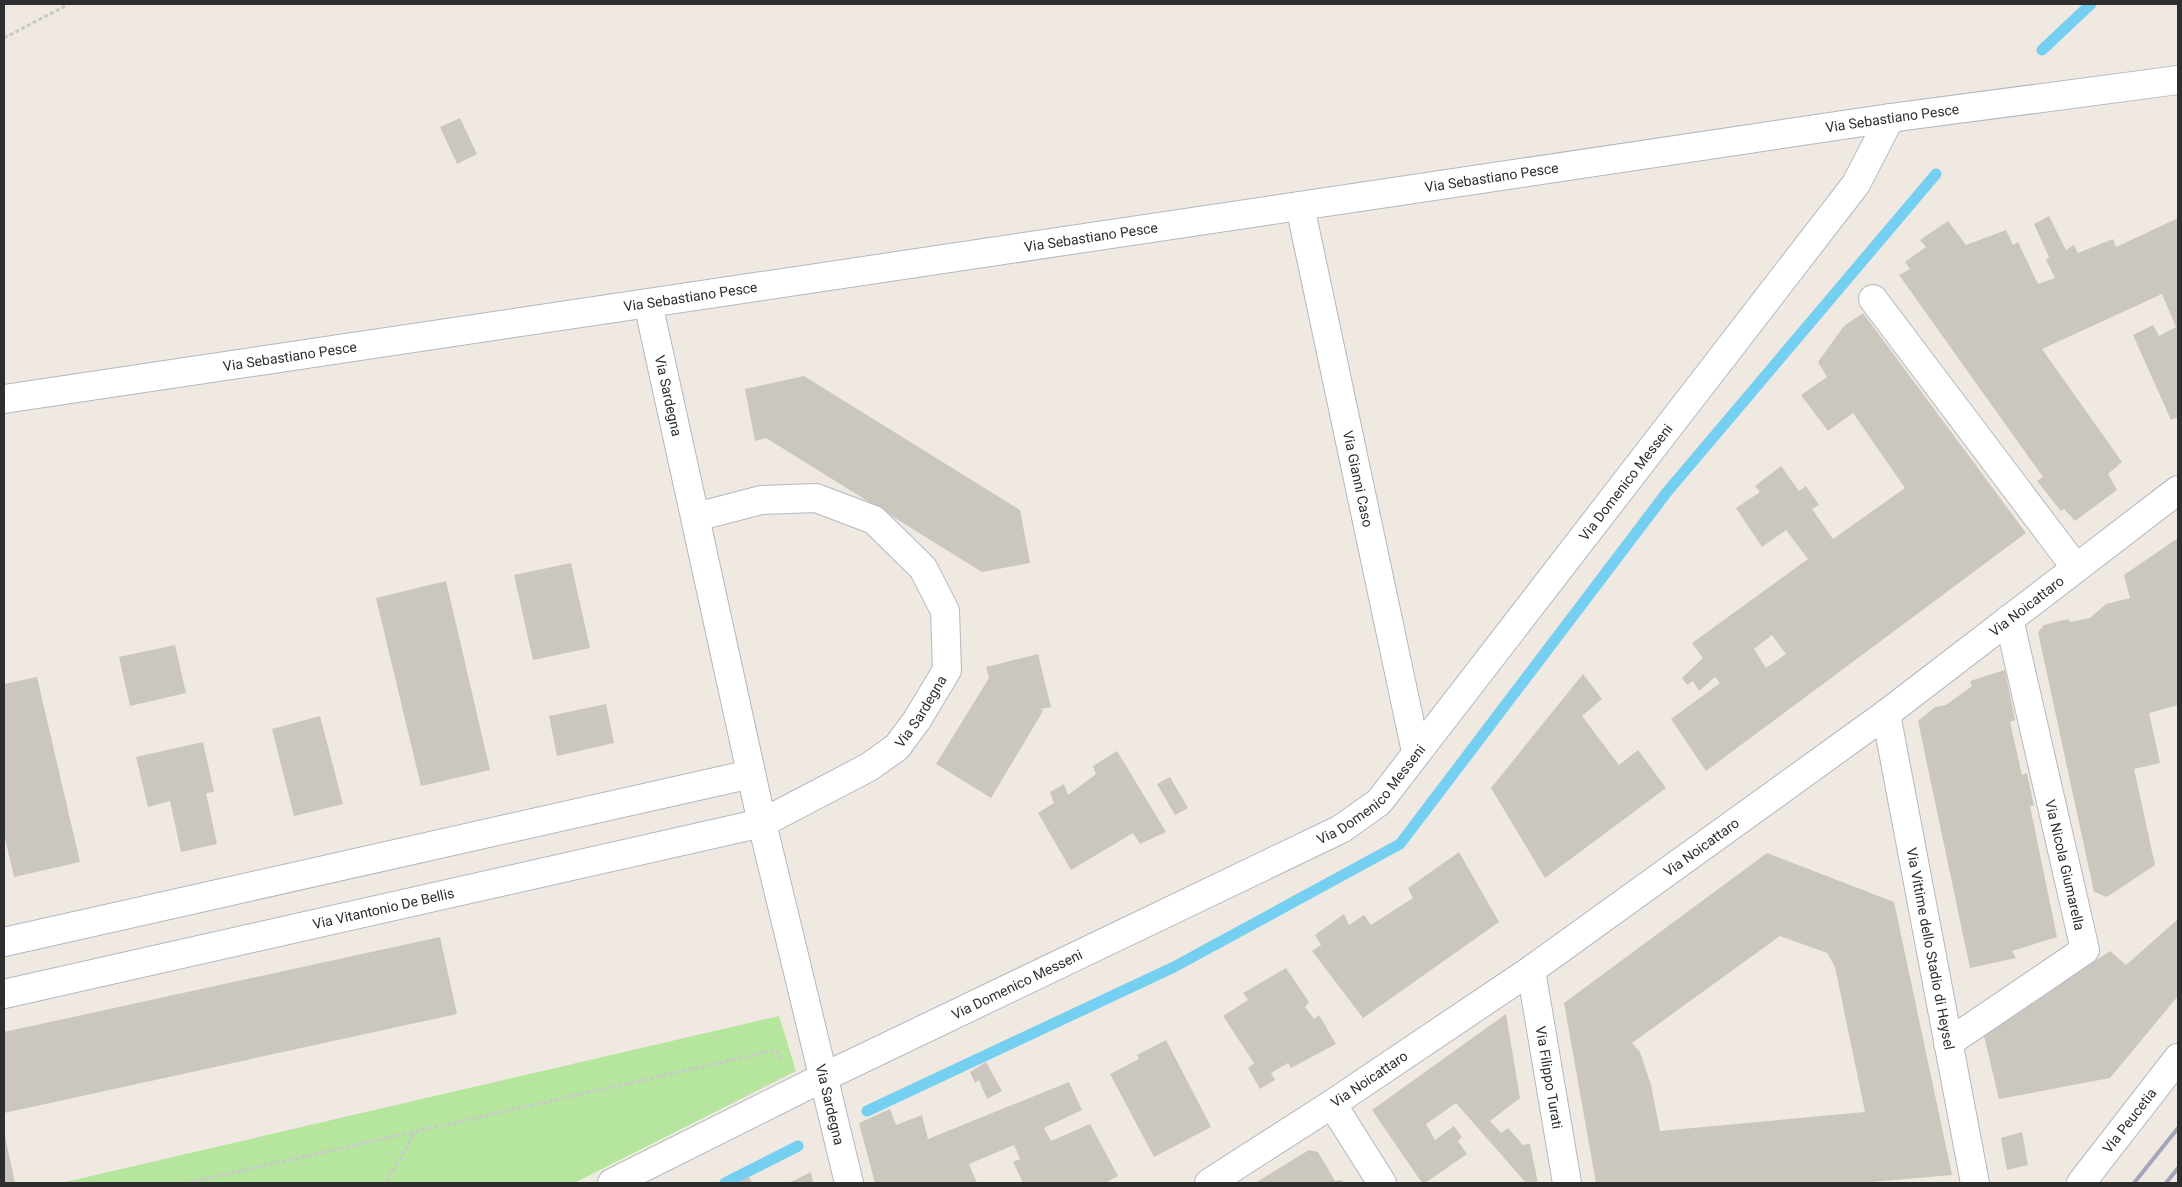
<svg xmlns="http://www.w3.org/2000/svg" width="2182" height="1187" font-family="Roboto,sans-serif">
<rect width="100%" height="100%" fill="#efe9e1"/>
<!-- green -->
<polygon fill="#b6e59e" points="779,1016 796,1071 574,1183 61,1183"/>
<g fill="none" stroke-linecap="round" stroke-linejoin="round">
<!-- stream -->
<g stroke="#75cff0" stroke-width="11">
<polyline points="2042,50 2091,4"/>
<polyline points="867,1111 1174,967 1400,844 1667,492 1936,174"/>
<polyline points="725,1183 798,1146"/>
</g>
</g>
<!-- building -->
<g fill="#cbc7bf" fill-rule="evenodd">
<polygon points="460,118 477,154 457,164 440,127"/>
<polygon points="2049,216 2066,250 2074,245 2078,253 2113,239 2116,247 2178,218 2178,417 2171,420 2133,335 2153,325 2159,336 2176,327 2162,294 2042,349 2122,462 2108,474 2117,490 2075,521 2064,509 2061,511 2037,481 2043,477 1899,275 1910,269 1905,262 1926,247 1920,240 1948,221 1966,245 2006,230 2013,245 2018,242 2038,284 2055,278 2046,260 2049,257 2034,224"/>
<path d="M1863,313l163,220 -320,238 -35,-52 49,-36 -5,-6 -16,14 -6,-10 -6,4 -5,-7 21,-20 -11,-15 116,-84 -22,-29 -24,17 -26,-39 24,-16 -5,-6 26,-20 18,25 7,-5 13,19 -7,4 21,30 72,-51 -52,-75 -25,18 -27,-36 26,-18 -9,-15 26,-36zM1772,635l14,19 -20,14 -12,-19z"/>
<polygon points="804,376 1020,510 1030,563 982,572 766,438 755,441 745,389"/>
<polygon points="2178,538 2178,705 2149,713 2160,763 2134,769 2155,865 2107,897 2094,892 2038,632 2044,625 2068,619 2070,622 2090,618 2106,604 2130,598 2124,575"/>
<polygon points="571,563 590,648 533,660 514,575"/>
<polygon points="446,581 490,770 421,786 376,598"/>
<polygon points="175,645 186,693 130,706 119,657"/>
<polygon points="1038,654 1051,707 1041,709 1043,711 991,798 936,764 989,678 986,667"/>
<polygon points="2005,670 2015,720 2010,722 2022,775 2027,773 2034,806 2030,806 2057,937 2012,951 2016,958 1970,968 1918,721 1935,707 1946,705 1972,686 1970,681"/>
<polygon points="1583,674 1602,699 1582,716 1619,765 1638,750 1666,788 1545,878 1491,788"/>
<polygon points="37,677 80,862 14,877 4,834 4,684"/>
<polygon points="606,704 614,743 557,756 549,716"/>
<polygon points="320,716 343,804 294,816 272,729"/>
<polygon points="203,742 214,792 206,793 217,844 181,852 170,801 148,807 136,757"/>
<polygon points="1117,751 1166,832 1140,844 1133,833 1071,870 1038,813 1054,803 1050,792 1064,784 1068,795 1096,774 1093,766"/>
<polygon points="1170,777 1188,808 1175,815 1157,784"/>
<polygon points="1459,852 1499,922 1363,1018 1312,951 1321,945 1315,935 1344,914 1349,925 1364,915 1371,925 1413,898 1408,888"/>
<path d="M1767,853l127,49 58,273 -92,8h-264l-32,-180zM1780,936l47,17 8,14 30,145 -205,19 -9,-46 -11,-33 -8,-9z"/>
<polygon points="2178,919 2178,996 2110,1078 1999,1099 1984,1036 2110,951 2126,965"/>
<polygon points="440,937 457,1014 4,1113 4,1032"/>
<polygon points="1286,968 1309,1002 1305,1007 1314,1019 1319,1015 1336,1044 1291,1068 1288,1063 1271,1073 1275,1080 1260,1089 1248,1068 1254,1063 1223,1016 1248,1000 1243,993"/>
<polygon points="1506,1014 1520,1098 1490,1121 1501,1133 1508,1128 1523,1145 1530,1144 1538,1183 1526,1183 1456,1103 1426,1124 1435,1140 1454,1126 1462,1137 1458,1141 1467,1154 1425,1183 1422,1183 1372,1110"/>
<polygon points="1166,1040 1211,1127 1154,1157 1110,1074 1139,1059 1137,1055"/>
<polygon points="986,1062 1002,1091 987,1099 979,1080 975,1083 970,1072"/>
<polygon points="1069,1082 1082,1110 1044,1128 1051,1141 1090,1124 1118,1176 1105,1183 1023,1183 1013,1162 1020,1159 1014,1145 969,1164 977,1183 875,1183 859,1123 890,1109 896,1125 922,1115 928,1139"/>
<polygon points="2022,1132 2028,1165 2007,1170 2001,1138"/>
<polygon points="4,1136 5,1136 15,1183 4,1183"/>
<polygon points="1309,1150 1318,1152 1335,1181 1342,1180 1343,1183 1255,1183"/>
<polygon points="811,1172 813,1183 789,1183"/>
<polygon points="749,1177 752,1183 736,1183"/>
</g>
<g fill="none" stroke-linecap="round" stroke-linejoin="round">
<defs>
<g id="minor">
<path id="s1" d="M1300,206l116,546"/>
<polyline points="1873,299 2076,568"/>
<path id="s2" d="M648,303l114,520 87,360"/>
<path id="s3" d="M4,399l1886,-281 288,-38"/>
<path id="s4" d="M1886,714l89,469"/>
<polyline points="4,942 751,774"/>
<path id="s5" d="M1531,970l36,213"/>
<path id="s6" d="M4,994l758,-171 107,-56 28,-20 20,-27 30,-50 -2,-59 -22,-43 -49,-48 -58,-22 -55,2 -65,17"/>
<polyline points="1948,1043 2085,950 2009,619"/>
<polyline points="1332,1104 1382,1183"/>
<path id="s7" d="M612,1183l210,-105 519,-249 38,-27 477,-618 34,-66"/>
<path id="s8" d="M1209,1183l123,-79 199,-134 355,-256 292,-224"/>
<path id="s9" d="M2081,1183l97,-125"/>
</g>
</defs>
<!-- minor casing -->
<use href="#minor" stroke="#b4b7c1" stroke-width="30"/>
<!-- path -->
<g stroke="#c9c9c9" stroke-width="3" stroke-dasharray="4 2.5" stroke-linecap="butt">
<polyline points="4,38 65,6"/>
<polyline points="187,1183 776,1050 781,1062"/>
<polyline points="386,1183 415,1132"/>
</g>
<!-- minor -->
<use href="#minor" stroke="#fff" stroke-width="28"/>
<!-- rail -->
<g stroke="#a3a6b8" stroke-width="4">
<polyline points="2134,1183 2178,1128"/>
<polyline points="2166,1183 2178,1168"/>
</g>
</g>
<g text-anchor="middle" dominant-baseline="central" stroke-width="5" stroke-linejoin="round" paint-order="stroke">
<!-- street labels -->
<g font-size="14" fill="#2e2e2e" stroke="#fff">
<text stroke="none"><textPath href="#s3" startOffset="1909">Via Sebastiano Pesce</textPath></text>
<text stroke="none"><textPath href="#s3" startOffset="1504">Via Sebastiano Pesce</textPath></text>
<text stroke="none"><textPath href="#s3" startOffset="1099">Via Sebastiano Pesce</textPath></text>
<text stroke="none"><textPath href="#s3" startOffset="694">Via Sebastiano Pesce</textPath></text>
<text stroke="none"><textPath href="#s3" startOffset="289">Via Sebastiano Pesce</textPath></text>
<text stroke="none"><textPath href="#s2" startOffset="95">Via Sardegna</textPath></text>
<text stroke="none"><textPath href="#s1" startOffset="279">Via Gianni Caso</textPath></text>
<text stroke="none"><textPath href="#s7" startOffset="1261">Via Domenico Messeni</textPath></text>
<text stroke="none"><textPath href="#s8" startOffset="1001">Via Noicattaro</textPath></text>
<text stroke="none"><textPath href="#s6" startOffset="975">Via Sardegna</textPath></text>
<text stroke="none"><textPath href="#s7" startOffset="856">Via Domenico Messeni</textPath></text>
<text stroke="none"><textPath href="#s8" startOffset="596">Via Noicattaro</textPath></text>
<text transform="translate(2065 865) rotate(77)">Via Nicola Giumarella</text>
<text stroke="none"><textPath href="#s6" startOffset="389">Via Vitantonio De Bellis</textPath></text>
<text stroke="none"><textPath href="#s4" startOffset="239">Via Vittime dello Stadio di Heysel</textPath></text>
<text stroke="none"><textPath href="#s7" startOffset="451">Via Domenico Messeni</textPath></text>
<text stroke="none"><textPath href="#s5" startOffset="109">Via Filippo Turati</textPath></text>
<text stroke="none"><textPath href="#s8" startOffset="191">Via Noicattaro</textPath></text>
<text stroke="none"><textPath href="#s2" startOffset="822">Via Sardegna</textPath></text>
<text stroke="none"><textPath href="#s9" startOffset="79">Via Peucetia</textPath></text>
</g>
</g>
<!-- border -->
<rect width="2182" height="1187" fill="none" stroke="#2e2e2e" stroke-width="10"/>
</svg>
